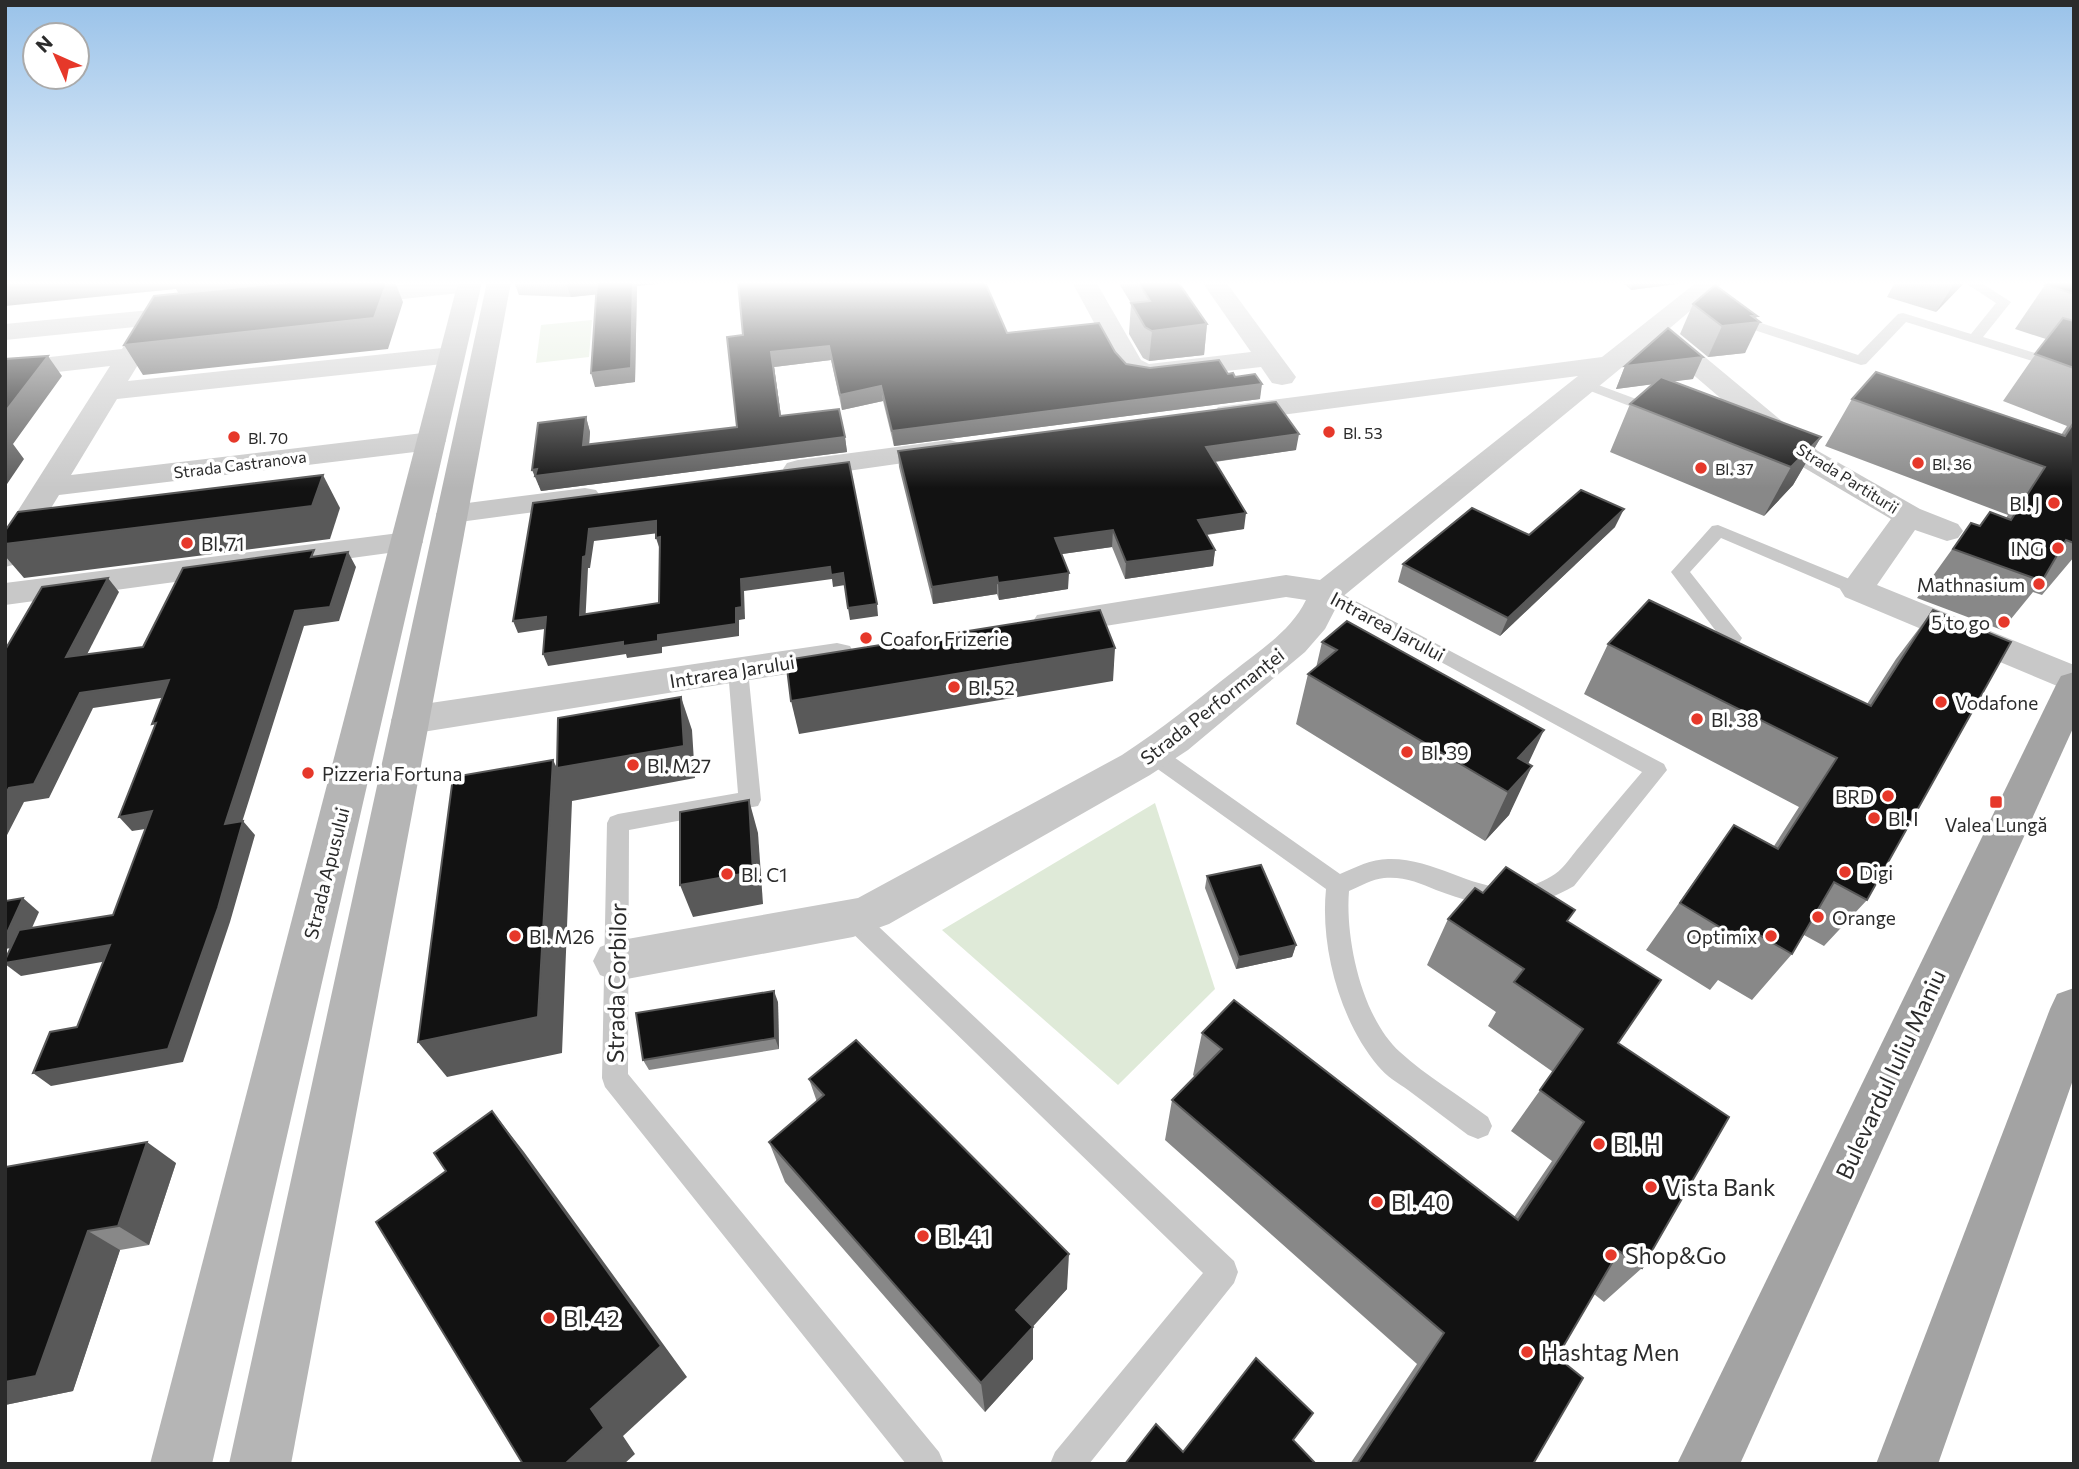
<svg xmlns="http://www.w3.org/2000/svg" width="2079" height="1469" font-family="Commissioner,sans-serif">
<rect width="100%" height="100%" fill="#fff"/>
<!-- green -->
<g fill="#dfead8">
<polygon points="592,320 589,357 536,363 541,325"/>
<polygon points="1155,803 1215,989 1118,1085 942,930"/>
</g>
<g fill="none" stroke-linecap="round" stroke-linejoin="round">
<!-- lane -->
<g fill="#c8c8c8" fill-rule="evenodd">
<polygon points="1964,282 1980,282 2011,302 1983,337 2074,365 2074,374 1906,322 1866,364 1861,365 1727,321 1725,318 1732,314 1737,315 1858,355 1898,314 1903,313 1971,334 1996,303"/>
<polygon points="1585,380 1663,409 1666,412 1663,415 1653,415 1580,387 1578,384 1580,381"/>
<polygon points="1718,525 1864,585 1866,589 1864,593 1850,593 1721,538 1690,572 1742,638 1739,643 1725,643 1671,572 1712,526"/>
<path d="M1327,586l337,178 3,6 -93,116c-51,29 -85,24 -138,4 -16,-7 -33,-14 -52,-12 -12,1 -23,8 -35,13 -4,48 13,127 51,161 26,24 59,43 88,65l4,9 -4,9 -10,4 -10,-4c-20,-15 -40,-30 -60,-45 -10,-7 -22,-14 -30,-24 -38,-45 -58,-119 -52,-177l-181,-129 -3,-6 3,-6 8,-2 8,2 179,126c16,-7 33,-16 51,-15 58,0 105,54 164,15 10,-7 17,-19 25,-28 20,-25 41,-49 62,-74l-322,-176 -2,-4z"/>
<polygon points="738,663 745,665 748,670 761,800 758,806 629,830 628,1074 939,1452 944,1464 906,1464 605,1087 602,1078 607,823 610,817 618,814 738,793 728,670 731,665"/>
<polygon points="853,908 862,911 1234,1261 1238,1272 1234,1283 1089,1464 1050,1464 1055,1452 1203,1273 844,925 841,918 844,911"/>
</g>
<!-- street -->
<g fill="#c8c8c8" fill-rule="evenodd">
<polygon points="427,282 479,282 481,285 478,290 469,292 346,305 337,303 334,298 337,293 346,291"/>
<polygon points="1072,282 1096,282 1141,360 1149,364 1251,352 1202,282 1226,282 1296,377 1292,383 1282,385 1272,383 1261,367 1149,380 1126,376 1117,365"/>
<path d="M1697,282h27l-54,46 148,123 102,58 38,15 5,7 -5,7 -11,3 -32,-11 -38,55 197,80v28l-229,-96 -5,-8 51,-70 -95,-56 -142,-122 -313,257 -16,31 -20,23 -117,98 -38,25 -261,149 -36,13 -237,44 -16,-6 -7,-14 7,-14 16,-6 242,-43 264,-143c40,-26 75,-55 112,-84 26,-21 57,-40 72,-71l-20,-3 -237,38 -12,-4 -5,-8 5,-8 249,-40 34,5 258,-204 -350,46 -10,-3 -4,-6 4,-6 384,-50z"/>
<polygon points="192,306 201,309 205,314 201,319 163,324 128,381 452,347 461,349 465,355 461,361 452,363 117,399 71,475 431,432 441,435 446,441 441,447 431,450 59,495 17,564 5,567 5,531 110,366 5,378 5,362 122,349 135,327 5,340 5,324"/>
<polygon points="950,440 960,443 965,449 960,455 798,478 787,475 783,469 787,463 798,460"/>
<polygon points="585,488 596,490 601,497 596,504 452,523 441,521 436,514 441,507 452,505"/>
<polygon points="407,532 418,535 423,542 418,549 5,605 5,583"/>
<polygon points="837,643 850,646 855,655 850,664 410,734 397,730 391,720 397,710 410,706"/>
</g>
<!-- secondary -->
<g fill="#b5b5b5" fill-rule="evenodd">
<polygon points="458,282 482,282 212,1464 150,1464"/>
<polygon points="487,282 511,282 291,1464 229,1464"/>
</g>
<!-- primary -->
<g fill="#a3a3a3" fill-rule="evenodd">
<polygon points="2074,672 2074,726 1740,1464 1677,1464 2056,685 2061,676"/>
<polygon points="2074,988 2074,1077 1938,1464 1876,1464 2050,1009 2057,994"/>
</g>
</g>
<!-- wall -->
<g fill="#888">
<polygon points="514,282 674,282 637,286 635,382 595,387 596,294 571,297 519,295"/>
<polygon points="1118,282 1178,282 1207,324 1204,355 1149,361 1143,358 1129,334 1131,303"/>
<polygon points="1622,282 1691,282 1631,290"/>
<polygon points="1895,282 1965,282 1936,312 1887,297"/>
<polygon points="2047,282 2074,282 2074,557 2042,595 2033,592 2002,630 1917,598 1971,523 1979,526 1990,512 2006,518 2008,515 1825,446 1852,399 2061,435 2067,426 2003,401 2046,339 2015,329"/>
<polygon points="1693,304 1757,316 1745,353 1708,357 1680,334"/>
<polygon points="1007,333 1115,352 1126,364 1150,368 1228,374 1235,377 1260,399 894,446 883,401 842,410 831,360 774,367 781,416 845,437 847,452 541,491 539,485 538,485 586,417 590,432 589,444 737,427 743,335"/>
<polygon points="1625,366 1693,379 1673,381 1821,437 1793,485 1764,516 1610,452 1630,404 1653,384 1616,389"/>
<polygon points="1296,450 1215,462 1244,529 1207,535 1215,550 1213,566 1125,579 1112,547 1062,554 1068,589 999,600 997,594 933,604 899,467 898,451"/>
<polygon points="1615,527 1500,636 1398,582 1403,564 1529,535"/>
<polygon points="1933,610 1867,900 1824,946 1804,935 1792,954 1752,1000 1718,980 1710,990 1646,950 1734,825 1774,846 1799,807 1584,694 1608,644 1867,704 1896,659"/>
<polygon points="1322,642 1528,764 1509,815 1485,841 1296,724 1308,674 1316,668"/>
<polygon points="1207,876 1296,945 1292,957 1236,969 1205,888"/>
<polygon points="1483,893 1568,922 1618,1043 1642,1268 1604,1302 1594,1294 1557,1357 1533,1464 1350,1464 1417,1364 1165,1140 1172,1100 1195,1077 1193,1075 1202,1033 1514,1217 1552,1161 1511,1131 1553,1072 1488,1026 1496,1012 1427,965 1448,919"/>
<polygon points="778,1002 779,1049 649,1070 643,1060"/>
<polygon points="809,1079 1067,1289 1032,1327 1033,1359 985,1412 785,1182 769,1142 817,1102"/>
<polygon points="176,1163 149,1245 120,1250 73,1391 5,1405 5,1167"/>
</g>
<!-- shaded-wall -->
<g fill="#595959">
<polygon points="5,282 399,282 395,282 403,302 388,349 143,375 124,345 184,303 176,289 5,306"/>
<polygon points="575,282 598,282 601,294 571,297 566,283"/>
<polygon points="633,282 674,282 637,286 635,382 595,387 591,373"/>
<polygon points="1634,282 1691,282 1631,290"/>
<polygon points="1955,282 1965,282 1936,312"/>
<polygon points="1760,322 1745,353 1708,357 1722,326"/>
<polygon points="1207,324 1204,355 1149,361 1152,331"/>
<polygon points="829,346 831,360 774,367 783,431 771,352"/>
<polygon points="48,356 62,376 13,444 24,459 5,487 5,412"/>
<polygon points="1703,357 1693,379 1616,389 1625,366"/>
<polygon points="1262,384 1260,399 894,446 892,431"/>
<polygon points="881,386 883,401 842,410 840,395"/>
<polygon points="586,417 590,432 588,460 583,445"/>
<polygon points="1299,434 1296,450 1204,463 1206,447"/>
<polygon points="845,437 847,452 541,491 532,470"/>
<polygon points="1821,437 1793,485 1764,516 1791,467"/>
<polygon points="323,475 340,508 330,539 24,578 5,556 5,544"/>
<polygon points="1624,509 1615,527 1500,636 1508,618"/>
<polygon points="1246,513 1244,529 1196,536 1198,520"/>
<polygon points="656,521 659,533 594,541 590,568 588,568 585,627 580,615 583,557 589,529"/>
<polygon points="1113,530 1112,547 1055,555 1055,538"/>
<polygon points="660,537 660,550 656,538"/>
<polygon points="1215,550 1213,566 1125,579 1126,562"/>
<polygon points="348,552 356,567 339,621 304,626 237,838 225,824 295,611"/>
<polygon points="830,567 843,573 845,585 833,587 832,579 744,591 745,619 739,620 739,636 662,647 662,653 627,658 626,654 548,666 543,654 658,635 736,608 741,579"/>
<polygon points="1069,573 1068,589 999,600 998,583"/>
<polygon points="997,577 997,594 933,604 932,587"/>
<polygon points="108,578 119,592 78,672 66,657"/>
<polygon points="877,604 878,616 850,620 848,608"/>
<polygon points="546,617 551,628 518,633 513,621"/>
<polygon points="1115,648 1113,681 799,734 791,701"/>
<polygon points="169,680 181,695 93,708 49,798 24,802 5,839 5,795 9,788 80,693"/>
<polygon points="681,697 692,730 695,778 572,801 562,1053 447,1077 418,1042 553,760 557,768"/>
<polygon points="1544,730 1522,777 1532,766 1509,815 1485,841 1508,792 1518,758"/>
<polygon points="749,800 758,833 763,904 693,917 680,885"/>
<polygon points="152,811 165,826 132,831 119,817"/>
<polygon points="243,821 255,835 230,922 183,1062 51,1086 33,1073 168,1049"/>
<polygon points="23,898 39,912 24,946 5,949 5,933"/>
<polygon points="110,945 125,958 21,976 5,964 5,963"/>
<polygon points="1296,945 1292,957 1236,969 1239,957"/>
<polygon points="774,991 778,1002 779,1049 775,1038"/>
<polygon points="492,1111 524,1152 687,1377 623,1436 635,1454 624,1464 565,1464 591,1409"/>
<polygon points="147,1142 176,1163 149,1245 118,1226"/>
<polygon points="88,1231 120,1250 73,1391 5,1405 5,1382"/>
<polygon points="1069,1254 1067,1289 1018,1343 1016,1310"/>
<polygon points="1033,1327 1033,1359 985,1412 981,1383"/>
</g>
<!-- building -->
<g fill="#121212" stroke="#595959" stroke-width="2" fill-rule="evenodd">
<polygon points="289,282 387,282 374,318 124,345 154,296"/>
<polygon points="597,282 633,282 631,368 591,373"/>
<polygon points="738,282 985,282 1007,333 1099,323 1115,352 1126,364 1150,368 1219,360 1228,374 1233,373 1235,377 1255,374 1262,384 892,431 881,386 840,395 829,346 771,352 780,416 839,409 845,437 535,476 537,469 532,470 538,423 586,417 583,445 737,427 727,337 743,335"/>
<polygon points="1138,282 1178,282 1207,324 1152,331 1145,327 1131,303 1150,301"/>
<polygon points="2047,282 2074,282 2074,294 2045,285"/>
<polygon points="1715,285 1757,316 1752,316 1760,322 1722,326 1693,304"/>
<polygon points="2063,318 2074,321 2074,368 2035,354"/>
<polygon points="1668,328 1703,357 1625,366"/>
<polygon points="48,356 5,412 5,359"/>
<polygon points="1876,372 2065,436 2074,422 2074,543 2066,540 2042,581 1953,549 1971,523 1980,526 1990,512 2011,520 2045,467 1852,399"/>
<polygon points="1661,377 1821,437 1791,467 1630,404"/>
<polygon points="1276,402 1299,434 1206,447 1246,513 1198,520 1215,550 1126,562 1113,530 1055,538 1069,573 998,583 997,577 932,587 898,451"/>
<path d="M849,462l28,142 -29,4 -5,-35 -12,2 -1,-8 -89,12 1,28 -6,1v16l-78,11v6l-35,5v-4l-80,12 3,-37 -33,4 20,-118zM656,521v17l4,-1 -1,66 -79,12 3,-58 3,-1 3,-27z"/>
<polygon points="323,475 312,506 5,544 5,531 18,512"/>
<polygon points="1581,490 1624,509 1508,618 1403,564 1472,508 1529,535"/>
<polygon points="314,550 311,557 348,552 330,607 295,611 225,824 243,821 218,908 168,1049 33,1073 50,1032 77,1027 110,945 5,963 5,960 19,930 113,915 152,811 119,817 156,723 152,724 169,680 80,693 34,784 9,788 5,795 5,650 42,587 108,578 66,657 143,647 183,568"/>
<polygon points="1649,600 1871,706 1933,610 2011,642 1867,900 1834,882 1792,954 1754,932 1748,944 1680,903 1734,825 1778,849 1837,758 1608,644"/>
<polygon points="1100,610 1115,648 791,701 786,660"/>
<polygon points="1347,621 1544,730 1518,758 1532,766 1508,792 1308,674 1337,650 1322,642"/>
<polygon points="681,697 684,746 557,768 558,718"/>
<polygon points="553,760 538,1017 418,1042 453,777"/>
<polygon points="749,800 753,872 680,885 680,812"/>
<polygon points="1261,865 1296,945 1239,957 1207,876"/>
<polygon points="1506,867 1575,910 1567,921 1661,980 1618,1043 1729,1117 1642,1268 1619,1251 1557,1357 1583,1378 1533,1464 1357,1464 1444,1333 1172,1100 1222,1049 1202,1033 1234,1000 1518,1220 1584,1122 1540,1090 1583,1029 1514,982 1524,969 1448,919 1475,888 1483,893"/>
<polygon points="23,898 7,933 5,933 5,901"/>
<polygon points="774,991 775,1038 643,1060 636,1013"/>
<polygon points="856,1040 1069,1254 1016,1310 1033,1327 981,1383 769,1142 824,1095 809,1079"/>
<polygon points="492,1111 661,1346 591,1409 604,1428 565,1464 523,1464 376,1222 446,1171 434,1153"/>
<polygon points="147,1142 118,1226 88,1231 36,1376 5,1382 5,1167"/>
<polygon points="1256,1358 1313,1413 1293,1440 1316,1464 1125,1464 1156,1424 1183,1452"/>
</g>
<!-- sky -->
<linearGradient id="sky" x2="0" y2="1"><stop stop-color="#99c2e9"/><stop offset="0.58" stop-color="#fff"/><stop offset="1" stop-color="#fff" stop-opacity="0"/></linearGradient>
<rect width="2079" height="488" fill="url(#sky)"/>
<!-- markers -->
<g fill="#e6382a" stroke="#fff" stroke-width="2.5">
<circle cx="1329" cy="432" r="7"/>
<circle cx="234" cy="437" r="7"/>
<circle cx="1918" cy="463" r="7"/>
<circle cx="1701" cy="468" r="7"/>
<circle cx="2054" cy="503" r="7"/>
<circle cx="187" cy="543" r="7"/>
<circle cx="2058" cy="548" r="7"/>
<circle cx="2039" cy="584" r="7"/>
<circle cx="2004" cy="622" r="7"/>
<circle cx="866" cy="638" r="7"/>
<circle cx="954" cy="687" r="7"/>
<circle cx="1941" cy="702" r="7"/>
<circle cx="1697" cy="719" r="7"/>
<circle cx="1407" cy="752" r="7"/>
<circle cx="633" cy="765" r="7"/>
<circle cx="308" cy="773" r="7"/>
<circle cx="1888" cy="796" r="7"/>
<rect x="1989" y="795" width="14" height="14" rx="3.5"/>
<circle cx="1874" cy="818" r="7"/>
<circle cx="1845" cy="872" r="7"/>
<circle cx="727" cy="874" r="7"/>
<circle cx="1818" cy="917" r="7"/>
<circle cx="515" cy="936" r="7"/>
<circle cx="1771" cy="936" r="7"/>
<circle cx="1599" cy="1144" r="7"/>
<circle cx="1651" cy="1187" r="7"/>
<circle cx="1377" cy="1202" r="7"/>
<circle cx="923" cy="1236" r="7"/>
<circle cx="1611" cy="1255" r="7"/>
<circle cx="549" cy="1318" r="7"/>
<circle cx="1527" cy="1352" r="7"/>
</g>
<g text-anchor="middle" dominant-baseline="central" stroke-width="7" stroke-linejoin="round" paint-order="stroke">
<!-- far-poi labels -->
<g font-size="16" fill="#2b2b2b" stroke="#fff" text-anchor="start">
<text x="1343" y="432">Bl. 53</text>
<text x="248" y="437">Bl. 70</text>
<text x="1932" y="463">Bl. 36</text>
<text x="1715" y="468">Bl. 37</text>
</g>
<!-- far-street labels -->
<g font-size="16" fill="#2b2b2b" stroke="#fff">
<text transform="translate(240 464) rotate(-7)">Strada Castranova</text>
<text transform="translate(1848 478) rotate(32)">Strada Partiturii</text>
</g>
<!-- poi labels -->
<g font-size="19" fill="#2b2b2b" stroke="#fff" text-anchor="start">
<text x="2040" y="503" text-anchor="end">Bl. J</text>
<text x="201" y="543">Bl. 71</text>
<text x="2044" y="548" text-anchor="end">ING</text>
<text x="2025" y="584" text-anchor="end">Mathnasium</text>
<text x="1990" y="622" text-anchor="end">5 to go</text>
<text x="880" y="638">Coafor Frizerie</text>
<text x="968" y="687">Bl. 52</text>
<text x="1955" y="702">Vodafone</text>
<text x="1711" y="719">Bl. 38</text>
<text x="1421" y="752">Bl. 39</text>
<text x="647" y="765">Bl. M27</text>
<text x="322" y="773">Pizzeria Fortuna</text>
<text x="1874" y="796" text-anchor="end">BRD</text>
<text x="1888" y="818">Bl. I</text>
<text x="1996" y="824" text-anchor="middle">Valea Lungă</text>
<text x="1859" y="872">Digi</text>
<text x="741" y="874">Bl. C1</text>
<text x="1832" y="917">Orange</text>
<text x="529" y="936">Bl. M26</text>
<text x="1757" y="936" text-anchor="end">Optimix</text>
</g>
<!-- street labels -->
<g font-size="19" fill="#2b2b2b" stroke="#fff">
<text transform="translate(1388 626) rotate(28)">Intrarea Jarului</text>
<text transform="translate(732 671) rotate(-9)">Intrarea Jarului</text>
<text transform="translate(1212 706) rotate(-38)">Strada Performanței</text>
<text transform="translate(326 873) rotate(-76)">Strada Apusului</text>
</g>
<!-- near-street labels -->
<g font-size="23" fill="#2b2b2b" stroke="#fff">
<text transform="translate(616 983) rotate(-89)">Strada Corbilor</text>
<text transform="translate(1890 1074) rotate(-65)">Bulevardul Iuliu Maniu</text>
</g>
<!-- near-poi labels -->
<g font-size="23" fill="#2b2b2b" stroke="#fff" text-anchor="start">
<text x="1613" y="1144">Bl. H</text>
<text x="1665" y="1187">Vista Bank</text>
<text x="1391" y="1202">Bl. 40</text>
<text x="937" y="1236">Bl. 41</text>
<text x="1625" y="1255">Shop&amp;Go</text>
<text x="563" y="1318">Bl. 42</text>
<text x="1541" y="1352">Hashtag Men</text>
</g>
</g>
<!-- border -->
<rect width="2079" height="1469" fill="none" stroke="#2b2b2b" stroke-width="14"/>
<!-- north arrow -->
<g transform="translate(56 56) rotate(315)"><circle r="33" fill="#ffffff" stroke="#aaaaaa" stroke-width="2"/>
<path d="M0-5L12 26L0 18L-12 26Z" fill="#e6382a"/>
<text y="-10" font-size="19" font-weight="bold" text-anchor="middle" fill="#2b2b2b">N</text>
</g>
</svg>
